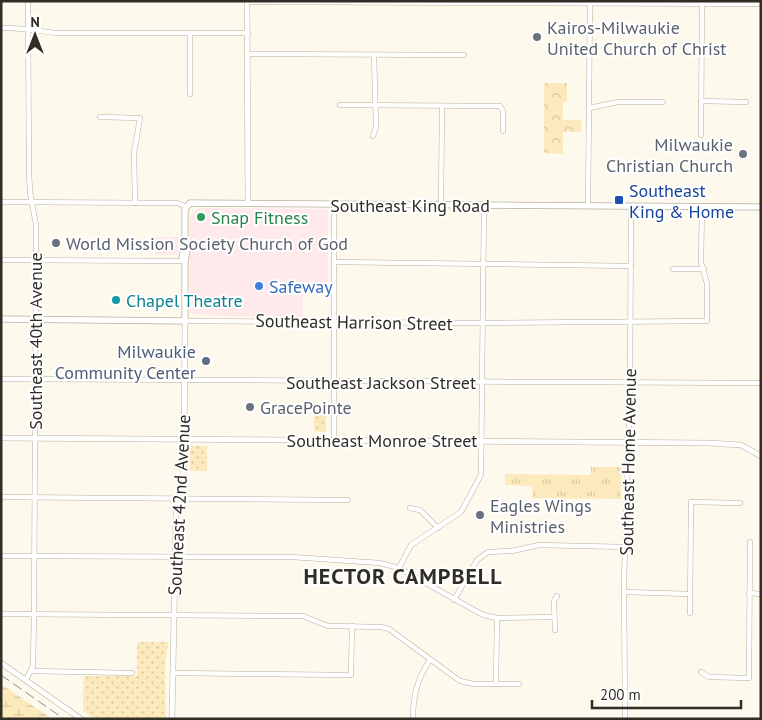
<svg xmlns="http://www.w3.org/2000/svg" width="762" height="720" font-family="'PT Sans',sans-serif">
<defs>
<pattern id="grass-dots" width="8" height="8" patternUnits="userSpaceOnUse" patternTransform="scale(1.25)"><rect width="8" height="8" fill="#fce9bc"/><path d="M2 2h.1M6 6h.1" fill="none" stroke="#d8c8a1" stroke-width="1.8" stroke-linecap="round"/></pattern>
<pattern id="forest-crowns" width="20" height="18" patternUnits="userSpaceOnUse" patternTransform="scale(1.25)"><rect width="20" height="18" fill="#fce9bc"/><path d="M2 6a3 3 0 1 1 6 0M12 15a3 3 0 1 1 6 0" fill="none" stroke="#d8c8a1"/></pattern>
<pattern id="wetland-marsh" width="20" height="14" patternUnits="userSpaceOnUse" patternTransform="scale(1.25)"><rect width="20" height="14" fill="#fce9bc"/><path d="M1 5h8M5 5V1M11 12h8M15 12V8" fill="none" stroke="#d8c8a1"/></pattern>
<pattern id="park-tufts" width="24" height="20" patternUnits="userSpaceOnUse" patternTransform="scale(1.25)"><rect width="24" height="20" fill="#fce9bc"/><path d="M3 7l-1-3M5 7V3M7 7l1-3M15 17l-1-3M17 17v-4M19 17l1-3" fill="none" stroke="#d8c8a1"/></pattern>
</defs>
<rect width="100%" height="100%" fill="#fef9ed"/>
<!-- commercial -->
<g fill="#ffe9eb">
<polygon points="200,208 324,209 328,211 328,282 303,282 303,317 216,316 190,313 190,217 194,211"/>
<rect x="155" y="237" width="23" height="18"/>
</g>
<!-- grass -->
<g fill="url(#grass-dots)">
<polygon points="314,409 326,409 326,432 314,431"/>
<rect x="190" y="446" width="17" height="25"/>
<polygon points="137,642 168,642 165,666 166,719 95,719 83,711 84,676 137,676"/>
</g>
<!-- forest -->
<polygon fill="url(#forest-crowns)" points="544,83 567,83 567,101 563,102 563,120 581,120 581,132 563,132 563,154 544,153"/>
<!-- wetland -->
<polygon fill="url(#wetland-marsh)" points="1,684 52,719 1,719"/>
<!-- park -->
<polygon fill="url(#park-tufts)" points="591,467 621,467 621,499 532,498 532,486 505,485 505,474 591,475"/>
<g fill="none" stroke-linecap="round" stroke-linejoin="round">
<defs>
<g id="minor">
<polyline points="247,2 761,4"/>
<path d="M1,28c19,-1 37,3 56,5h191"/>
<polyline points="190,33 190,94"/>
<polyline points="248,54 464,55"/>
<polyline points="701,101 746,102"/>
<polyline points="340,105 500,106 503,111 503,131"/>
<polyline points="589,108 618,102 663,102"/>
<polyline points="100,117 140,118 134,153 135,203"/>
<polyline points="701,135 702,4"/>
<polyline points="373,136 376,127 374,55"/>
<polyline points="1,202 177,203 185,206"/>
<polyline points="441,205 442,106"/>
<polyline points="588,206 590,1"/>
<polyline points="1,260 185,261"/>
<polyline points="334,262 631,266"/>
<polyline points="673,269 704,269"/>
<polyline points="185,321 484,323 707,321 707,284 701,262 702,207"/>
<polyline points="1,379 761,383"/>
<polyline points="334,440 334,204"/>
<polyline points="1,497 348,500"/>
<polyline points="410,508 420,510 438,528"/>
<polyline points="1,556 292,557 380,563 399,568 483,615 497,618 554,617"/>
<polyline points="399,568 411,545 461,512 481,475 484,205"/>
<polyline points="624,592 690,594"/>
<polyline points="749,593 761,594"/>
<polyline points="454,600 477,560 488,552 512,551 539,545 626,547"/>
<polyline points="690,613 691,502 740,503"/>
<polyline points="1,614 303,616 328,626 381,627 389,629 460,681 474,684 519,684"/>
<polyline points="555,630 554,601 557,596"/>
<polyline points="31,671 132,673"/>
<polyline points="701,672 709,677 749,678 750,542"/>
<polyline points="173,673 351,675 352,626"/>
<polyline points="26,680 33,666 34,614 36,260 36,225 30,192 29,171 28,1"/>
<polyline points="496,684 497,618"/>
<path d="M413,719c0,-23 4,-40 17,-59"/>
<polyline points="625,719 624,582 630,387 631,206"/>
</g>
<g id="tertiary">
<polyline points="247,1 248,204"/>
<polyline points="1,438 709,443 741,445 761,456"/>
<polyline points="1,663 81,719"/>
<polyline points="172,719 176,514 184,467 185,321"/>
</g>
<g id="secondary">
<polyline points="185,261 182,257 185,246 185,209 190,203 761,207"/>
<polyline points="1,319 185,321 185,261 187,251 185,246"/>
</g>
</defs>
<!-- minor casing -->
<use href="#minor" stroke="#b7b09d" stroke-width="5.5"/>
<!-- tertiary casing -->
<use href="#tertiary" stroke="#b7b09d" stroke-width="6"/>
<!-- secondary casing -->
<use href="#secondary" stroke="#b7b09d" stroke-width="7"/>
<!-- minor -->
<use href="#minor" stroke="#fff" stroke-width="4.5"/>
<!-- tertiary -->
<use href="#tertiary" stroke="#fff" stroke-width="5"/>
<!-- secondary -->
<use href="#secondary" stroke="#fff" stroke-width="5.5"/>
<!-- rail -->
<polyline stroke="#938f86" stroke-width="1" stroke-dasharray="10 5" stroke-linecap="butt" points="1,675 64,719"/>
</g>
<!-- markers -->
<g fill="#6b7280" stroke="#fff" stroke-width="2">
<circle cx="537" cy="37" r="5"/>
<circle cx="743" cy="154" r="5"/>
<circle cx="56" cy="243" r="5"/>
<circle cx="250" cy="407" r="5"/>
<circle cx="480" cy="515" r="5"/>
</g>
<rect fill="#1a4fb4" stroke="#fff" stroke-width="2" x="614" y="195" width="10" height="10" rx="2.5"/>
<circle fill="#2e9e5b" stroke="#fff" stroke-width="2" cx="201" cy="217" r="5"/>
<circle fill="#3f7fe0" stroke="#fff" stroke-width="2" cx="259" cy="286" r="5"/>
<circle fill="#0f9aa8" stroke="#fff" stroke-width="2" cx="116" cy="300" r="5"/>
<circle fill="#5c6f8a" stroke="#fff" stroke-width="2" cx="206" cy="361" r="5"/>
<g text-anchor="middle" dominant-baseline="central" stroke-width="4" stroke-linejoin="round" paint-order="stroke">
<!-- worship labels -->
<g font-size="18" fill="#5b616d" stroke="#fff" text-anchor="start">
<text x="547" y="27">Kairos-Milwaukie<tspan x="547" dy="21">United Church of Christ</tspan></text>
<text x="733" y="144" text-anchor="end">Milwaukie<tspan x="733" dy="21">Christian Church</tspan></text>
<text x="66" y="243">World Mission Society Church of God</text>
<text x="260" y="407">GracePointe</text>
<text x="490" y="505">Eagles Wings<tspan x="490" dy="21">Ministries</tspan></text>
</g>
<!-- transit labels -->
<g font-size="18" fill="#164399" stroke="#fff" text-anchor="start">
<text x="629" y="190">Southeast<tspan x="629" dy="21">King &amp; Home</tspan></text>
</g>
<!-- street labels -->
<g font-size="18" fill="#302d26" stroke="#fff">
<text x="410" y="205">Southeast King Road</text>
<text transform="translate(354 322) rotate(1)">Southeast Harrison Street</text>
<text transform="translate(35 341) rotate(-90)">Southeast 40th Avenue</text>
<text x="381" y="382">Southeast Jackson Street</text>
<text x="382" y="440">Southeast Monroe Street</text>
<text transform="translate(628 462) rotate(-89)">Southeast Home Avenue</text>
<text transform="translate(179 505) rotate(-87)">Southeast 42nd Avenue</text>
</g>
<!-- leisure labels -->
<g font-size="18" fill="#27864d" stroke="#fff" text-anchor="start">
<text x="211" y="217">Snap Fitness</text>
</g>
<!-- shop labels -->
<g font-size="18" fill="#366cbe" stroke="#fff" text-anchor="start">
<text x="269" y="286">Safeway</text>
</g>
<!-- culture labels -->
<g font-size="18" fill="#0d838f" stroke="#fff" text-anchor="start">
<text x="126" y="300">Chapel Theatre</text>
</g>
<!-- service labels -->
<g font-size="18" fill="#4e5e75" stroke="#fff" text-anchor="end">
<text x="196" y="351">Milwaukie<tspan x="196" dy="21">Community Center</tspan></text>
</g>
<!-- district labels -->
<g font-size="22" font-weight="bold" letter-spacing="1" fill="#302d26" stroke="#fff">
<text x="403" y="576">HECTOR CAMPBELL</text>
</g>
</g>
<!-- border -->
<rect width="762" height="720" fill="none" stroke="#302d26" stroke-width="5"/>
<!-- north arrow -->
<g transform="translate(35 35)" stroke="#ffffff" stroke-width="4" paint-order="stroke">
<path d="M0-4L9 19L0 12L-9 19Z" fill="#302d26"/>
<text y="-8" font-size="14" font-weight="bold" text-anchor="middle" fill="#302d26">N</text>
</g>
<!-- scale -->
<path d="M592 700v8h149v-8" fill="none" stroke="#302d26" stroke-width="2.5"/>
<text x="600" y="700" font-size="15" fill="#302d26" stroke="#ffffff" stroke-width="4" paint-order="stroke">200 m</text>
</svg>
